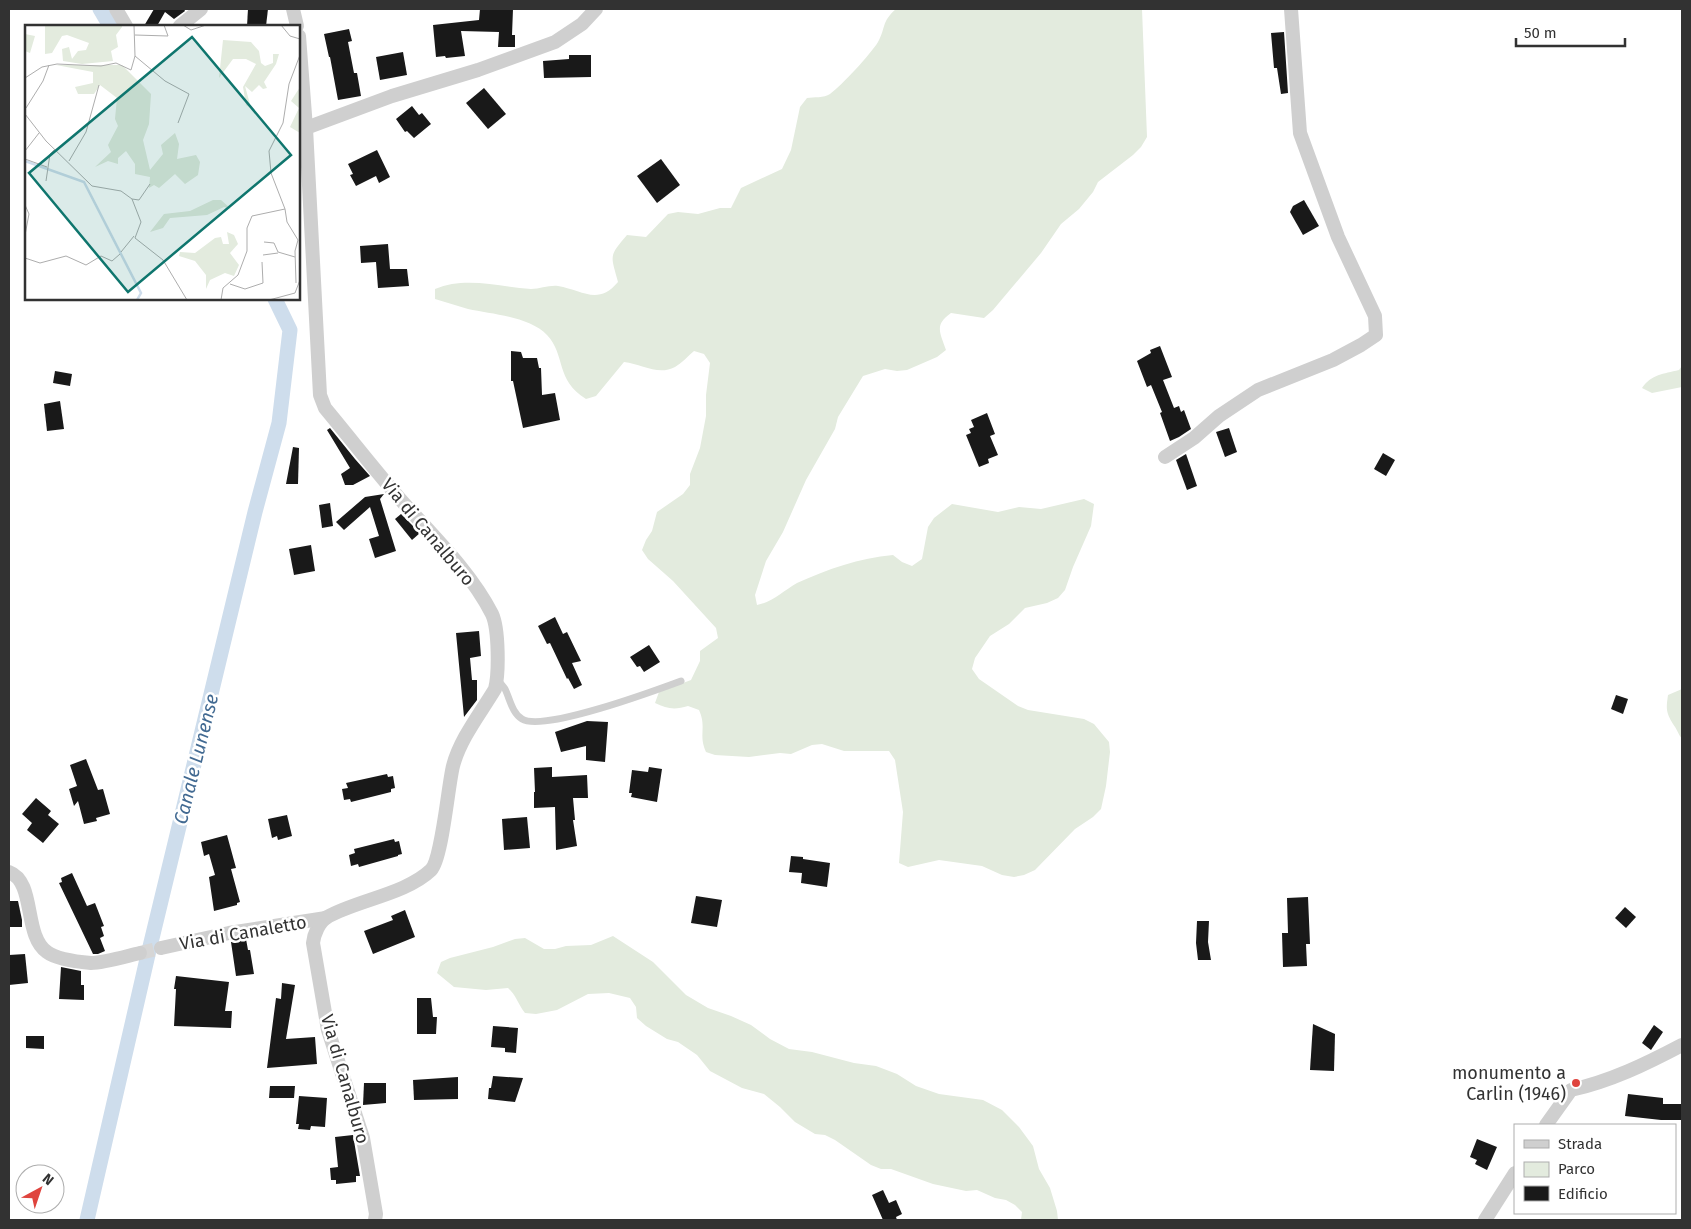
<svg xmlns="http://www.w3.org/2000/svg" width="1691" height="1229" font-family="'Fira Sans',sans-serif">
<rect width="100%" height="100%" fill="#fff"/>
<!-- green -->
<g fill="#e3ebde">
<path d="M896,9h246l5,128 -6,10 -8,8 -35,27 -5,10 -14,17 -18,15 -20,29 -48,57 -9,8 -33,-5c-17,12 -11,19 -5,37l-9,7 -30,13 -10,1 -12,-2 -22,7 -25,41 -3,12 -29,51 -23,52 -17,29 -11,34 2,10c16,-3 26,-14 40,-22 31,-14 62,-25 96,-28l9,7 10,4 10,-7 6,-32 6,-9 18,-14 46,8 21,-5 22,2 43,-10 10,5 -3,22 -18,41 -8,23 -7,8 -11,5 -22,5 -16,16 -19,12 -15,22 -3,11 7,10 39,27 10,4 56,9 10,5 15,18 1,10 -4,34 -5,23 -8,8 -18,12 -40,41 -11,5 -10,2 -12,-2 -20,-9 -43,-6 -31,7 -9,-4 4,-51 -8,-52 -6,-9h-45l-22,-7 -10,1 -21,9 -11,-1 -31,4 -34,-2 -9,-3c-8,-18 1,-24 -7,-42l-11,-4c-13,4 -21,3 -33,-3l4,-11 32,-12 9,-19v-10l18,-13 -2,-10 -43,-47 -25,-22 -6,-9 4,-10 6,-9 5,-19 26,-18 7,-9v-11l10,-26 6,-32v-21l4,-32 -6,-9 -10,-3c-6,5 -12,12 -19,16 -17,9 -33,-3 -51,-5l-28,34 -10,3c-31,-19 -20,-44 -39,-64 -17,-18 -55,-21 -79,-26 -11,-3 -22,-7 -33,-10v-10c31,-13 64,-2 96,0 9,0 18,-4 27,-3 24,4 40,20 60,-4 -7,-27 -10,-25 9,-47l19,2 22,-23 10,-2 20,2 22,-6h11l10,-20 41,-19 9,-19 9,-43 7,-9c7,-1 17,0 23,-4 12,-9 40,-39 48,-52 8,-14 3,-20 18,-33z"/>
<path d="M1682,366v21l-30,6 -10,-5c10,-14 21,-14 37,-18z"/>
<path d="M1682,689v50c-4,-5 -5,-10 -9,-15 -7,-12 -7,-15 -5,-29z"/>
<path d="M613,936l40,26 33,33 22,13 23,8 20,9 19,14 19,10 23,3 42,11 22,3 21,8 19,12 23,8 44,6 19,10 17,17 14,19 6,23 11,19 7,23 1,9h-37l1,-8 -7,-7 -9,-5 -11,-2 -18,-8 -11,1 -33,-7 -42,-15h-10l-10,-4 -36,-25 -10,-5 -10,-1 -20,-12 -15,-15 -16,-13 -22,-6 -32,-17 -13,-16 -19,-13 -11,-3 -21,-13 -9,-8 -1,-11 -6,-9 -21,-5 -21,1 -31,16 -21,4 -11,-1c-7,-9 -9,-18 -17,-25l-22,2 -32,-3 -17,-14 4,-11 9,-4 43,-11 22,-8 10,-1 19,11h11l11,-3 25,-1z"/>
</g>
<g fill="none" stroke-linecap="round" stroke-linejoin="round">
<!-- canal -->
<g stroke="#ceddec" stroke-width="15">
<polyline points="100,9 110,26"/>
<polyline points="87,1220 147,959 255,512 279,423 290,330 275,299"/>
</g>
</g>
<!-- building -->
<g fill="#191919">
<polygon points="154,9 184,9 185,11 174,19 165,12 157,26 144,26"/>
<polygon points="248,9 268,9 266,26 247,26"/>
<polygon points="480,9 513,9 512,35 515,35 515,47 498,47 499,32 461,31 465,56 446,58 445,56 436,57 433,25 479,20"/>
<polygon points="349,29 352,41 348,42 354,73 357,73 361,96 338,100 330,57 329,57 324,34"/>
<polygon points="1284,32 1288,93 1281,94 1277,68 1274,68 1271,33"/>
<polygon points="403,52 407,75 380,80 376,57"/>
<polygon points="569,55 591,55 591,77 544,78 543,61 569,59"/>
<polygon points="484,88 506,114 488,129 466,103"/>
<polygon points="412,106 419,115 422,113 431,124 414,138 407,131 405,132 396,119"/>
<polygon points="377,150 390,177 379,183 376,176 356,186 350,175 353,174 348,164"/>
<polygon points="661,159 680,185 657,203 637,176"/>
<polygon points="1304,200 1319,226 1303,235 1290,212 1293,206"/>
<polygon points="388,244 390,269 407,269 409,286 378,288 376,262 361,263 360,246"/>
<polygon points="1160,346 1172,377 1163,380 1174,408 1179,406 1181,412 1184,410 1191,429 1179,437 1170,441 1160,413 1162,412 1151,385 1147,387 1137,361 1151,353 1150,350"/>
<polygon points="511,351 521,352 523,358 537,358 539,368 541,368 542,395 555,393 560,420 523,428 513,381 511,381"/>
<polygon points="55,371 72,374 70,386 53,383"/>
<polygon points="60,401 64,429 47,431 44,404"/>
<polygon points="987,413 995,434 990,436 998,455 988,459 989,463 979,467 966,435 971,433 969,429 974,427 971,420"/>
<polygon points="330,428 355,459 370,476 353,485 345,485 341,474 350,468 327,430"/>
<polygon points="1229,428 1237,452 1225,457 1216,432"/>
<polygon points="293,447 299,448 298,484 286,484"/>
<polygon points="1383,453 1395,460 1386,476 1374,469"/>
<polygon points="1186,454 1197,486 1187,490 1176,460"/>
<polygon points="384,494 380,499 396,551 375,558 369,539 379,536 370,507 344,530 336,522 365,497"/>
<polygon points="330,503 333,526 322,528 319,505"/>
<polygon points="401,514 420,533 412,540 395,519"/>
<polygon points="311,545 315,571 294,575 289,549"/>
<polygon points="555,617 563,634 567,632 581,661 572,663 582,685 574,689 568,678 567,679 550,643 547,644 538,626"/>
<polygon points="479,631 481,656 470,658 472,680 477,680 477,700 464,717 456,633"/>
<polygon points="649,645 660,662 644,672 640,666 637,667 630,657"/>
<polygon points="1616,695 1628,699 1623,714 1611,709"/>
<polygon points="587,721 608,722 605,762 586,760 586,746 561,752 555,732"/>
<polygon points="86,759 98,790 103,789 110,814 96,818 97,821 84,824 78,801 74,806 69,789 77,786 70,765"/>
<polygon points="552,767 552,777 587,775 588,798 573,798 575,820 573,820 577,846 556,850 555,807 534,808 534,792 535,792 534,768"/>
<polygon points="649,767 662,769 657,802 631,797 632,793 629,793 632,770 648,772"/>
<polygon points="387,774 388,777 393,776 395,788 391,789 391,792 351,802 350,799 344,800 342,789 348,788 346,783"/>
<polygon points="36,798 51,811 48,815 59,824 43,843 27,830 32,823 22,814"/>
<polygon points="287,815 292,836 278,840 277,836 272,838 268,819"/>
<polygon points="527,817 530,848 504,850 502,819"/>
<polygon points="227,835 236,868 231,869 240,902 237,903 237,905 214,911 209,877 215,875 209,854 204,856 201,842"/>
<polygon points="394,839 395,842 399,841 402,854 398,855 398,856 359,867 358,864 351,866 349,855 355,853 354,849"/>
<polygon points="791,856 803,857 803,859 830,863 827,887 801,883 802,873 789,872"/>
<polygon points="72,873 87,906 95,903 104,926 101,927 104,936 100,938 105,951 98,954 93,954 59,883 62,882 61,878"/>
<polygon points="696,896 722,900 717,927 691,923"/>
<polygon points="1308,897 1310,944 1306,944 1307,966 1283,967 1282,933 1288,933 1287,898"/>
<polygon points="9,901 18,901 22,920 22,927 9,927"/>
<polygon points="1625,907 1636,917 1626,928 1615,918"/>
<polygon points="405,910 415,937 373,954 364,931 393,920 391,916"/>
<polygon points="1197,921 1209,921 1208,942 1211,960 1198,960 1196,943"/>
<polygon points="246,939 248,950 250,950 254,974 236,976 231,942"/>
<polygon points="25,954 28,983 9,985 9,955"/>
<polygon points="61,967 81,971 81,985 84,985 84,1000 59,999"/>
<polygon points="176,976 229,982 225,1011 232,1011 231,1028 174,1026 176,989 174,989"/>
<polygon points="282,983 295,985 286,1039 315,1037 317,1064 267,1068 276,998 281,999"/>
<polygon points="417,998 431,998 433,1017 437,1017 436,1034 417,1034"/>
<polygon points="1313,1024 1335,1034 1334,1071 1310,1070"/>
<polygon points="1654,1025 1663,1032 1651,1050 1642,1043"/>
<polygon points="493,1026 518,1028 516,1053 505,1052 505,1048 491,1047"/>
<polygon points="26,1036 44,1036 44,1049 26,1048"/>
<polygon points="493,1076 523,1078 515,1102 488,1099 489,1088 491,1088"/>
<polygon points="458,1077 458,1099 414,1100 413,1080"/>
<polygon points="364,1083 386,1083 386,1103 363,1105"/>
<polygon points="270,1086 295,1086 294,1098 269,1098"/>
<polygon points="1628,1094 1663,1098 1663,1104 1682,1104 1682,1120 1661,1120 1625,1116"/>
<polygon points="299,1096 327,1098 325,1127 311,1126 310,1130 298,1129 299,1124 296,1124"/>
<polygon points="353,1135 360,1176 356,1176 356,1182 336,1184 336,1180 331,1180 330,1168 338,1167 335,1137"/>
<polygon points="1477,1139 1497,1147 1487,1170 1475,1164 1477,1160 1470,1157"/>
<polygon points="883,1190 889,1203 896,1200 902,1214 896,1217 897,1220 883,1220 872,1195"/>
</g>
<g fill="none" stroke-linecap="round" stroke-linejoin="round">
<!-- street-tunnel -->
<polyline stroke="#d6d6d6" stroke-width="14" stroke-dasharray="14 7" stroke-linecap="butt" points="140,953 161,948"/>
<!-- lane -->
<path stroke="#cfcfcf" stroke-width="7" d="M498,680c2,3 5,6 7,9 5,10 7,24 17,30 21,13 132,-28 159,-38"/>
<!-- street -->
<g stroke="#cfcfcf" stroke-width="14">
<polyline points="116,9 126,26"/>
<polyline points="293,9 297,26"/>
<polyline points="180,26 201,9"/>
<path d="M299,36l7,92 14,267 5,13c25,30 49,61 75,91 32,36 70,72 92,115 7,15 7,60 3,75 -15,25 -35,50 -42,77 -5,20 -11,93 -22,104 -25,24 -74,30 -104,47 -8,5 -13,17 -14,26l15,87 35,108 13,76 -1,6"/>
<polyline points="306,128 392,96 478,70 555,42 582,24 596,9"/>
<polyline points="1165,457 1194,438 1219,416 1258,390 1333,360 1361,345 1376,335 1375,316 1338,237 1300,133 1291,9"/>
<path d="M9,872c27,10 14,63 38,80 9,7 33,10 44,11 13,0 36,-7 49,-10"/>
<polyline points="161,948 229,933 326,918"/>
<path d="M1546,1125l25,-35c40,-9 75,-26 111,-45"/>
<polyline points="1485,1220 1515,1173"/>
</g>
</g>
<!-- markers -->
<circle fill="#df443e" stroke="#fff" stroke-width="2" cx="1576" cy="1083" r="5"/>
<g text-anchor="middle" dominant-baseline="central" stroke-width="5" stroke-linejoin="round" paint-order="stroke">
<!-- street labels -->
<g font-size="18" fill="#323232" stroke="#fff">
<text transform="translate(428 532) rotate(50)">Via di Canalburo</text>
<text transform="translate(243 933) rotate(-10)">Via di Canaletto</text>
<text transform="translate(345 1079) rotate(74)">Via di Canalburo</text>
</g>
<!-- poi labels -->
<g font-size="18" fill="#323232" stroke="#fff" text-anchor="end">
<text x="1566" y="1073">monumento a<tspan x="1566" dy="21">Carlin (1946)</tspan></text>
</g>
<!-- water labels -->
<g font-size="19" font-style="italic" fill="#426a92" stroke="#fff">
<text transform="translate(196 759) rotate(-76)">Canale Lunense</text>
</g>
</g>
<!-- overview -->
<g transform="translate(25 25)">
<rect width="275" height="275" fill="#fff"/>
<path d="M20,0h77v2l-6,8 2,12 -7,4 2,10 -31,3 -19,-3 -1,-12 7,-2 3,12 6,-8 8,-1 3,-7 -22,-8 -5,1 -10,17 -7,1zM0,9l10,2 -5,17 -5,-2zM198,15l28,2 8,9 2,12 4,3 8,-3v-9h6l-3,10 -12,18 3,6 -4,1 -4,-4 -7,7 -7,-6 6,22 -5,-3 -3,-18 13,-23 -10,-5h-13l-14,19zM31,40h66l29,29 -2,30 -6,16 7,30 13,-16 -2,-9 14,-12 4,11 -2,15 19,-4 4,7 -2,13 -13,9 -10,-10 -16,14 -5,-3 -5,3 1,-11 -15,-3v-10l-9,-13 -8,7v6l-10,-3 -13,6 16,-15 -3,-7 10,-19 -3,-7 2,-21 -17,-13 -6,9h-16l-3,-7 18,-4v-11zM275,62v46l-10,-6 9,-19 -8,-7zM188,175h8l10,9 -7,-2 -17,8 -37,3 -7,10 -13,4 14,-18 26,-3zM202,207l7,3 4,9 -8,9 9,12 -5,11 -9,-3 -15,7 -4,9v-14l-11,-14 -16,-5 1,-4 15,1 20,-15 6,-1 2,7h6z" fill="#e3ebde"/>
<path fill="none" stroke="#ceddec" stroke-width="2.5" d="M0,136l59,21 57,111 -4,7"/>
<path fill="none" stroke="#adadad" stroke-width="1" d="M158,0l8,5 15,-5M256,0l9,11 10,3M110,10l33,1 -4,-11M110,31l30,25 24,13 -11,29M0,53l17,-11 15,-3 44,2 15,-3 15,7 4,-14 -1,-31M1,83l17,-27 6,-16M0,89l21,27 46,45 29,5 11,8 9,23 -6,16 28,22 24,40M0,126l14,-18M0,134l22,8M44,136l17,-29 13,-47M21,156l4,-27 5,-5M107,174l7,1 11,-16M0,180l4,9 -4,21M260,184l2,13 11,18 -3,11 1,32M239,217l10,1 4,9 17,5M96,227l13,-16M238,230l15,-2M0,233l15,5 26,-7 20,9 15,-9 11,5 8,-7M205,259l15,5 18,-6 -1,-21M196,275l2,-12 15,-13 9,-24v-23l5,-12 33,-7 -14,-36 -2,-22 14,-28 6,-39 11,-29M244,275l26,-7 5,-13"/>
<path fill="#0f766e" fill-opacity="0.15" stroke="#0f766e" stroke-width="2.5" d="M167,12l99,118 -163,137 -99,-119z"/>
<rect width="275" height="275" fill="none" stroke="#323232" stroke-width="2.5"/>
</g>
<!-- border -->
<rect width="1691" height="1229" fill="none" stroke="#323232" stroke-width="20"/>
<!-- legend -->
<rect x="1514" y="1124" width="162" height="90" fill="#ffffff" stroke="#adadad"/>
<rect x="1524" y="1140" width="25" height="8" fill="#cfcfcf" stroke="#adadad"/>
<text x="1558" y="1149" font-size="15" fill="#323232">Strada</text>
<rect x="1524" y="1162" width="25" height="15" fill="#e3ebde" stroke="#adadad"/>
<text x="1558" y="1174" font-size="15" fill="#323232">Parco</text>
<rect x="1524" y="1186" width="25" height="15" fill="#191919" stroke="#adadad"/>
<text x="1558" y="1199" font-size="15" fill="#323232">Edificio</text>
<!-- north arrow -->
<g transform="translate(40 1189) rotate(40)"><circle r="24" fill="#ffffff" stroke="#adadad"/>
<path d="M0-4L9 19L0 12L-9 19Z" fill="#df443e"/>
<text y="-8" font-size="14" font-weight="bold" text-anchor="middle" fill="#323232">N</text>
</g>
<!-- scale -->
<path d="M1516 38v8h109v-8" fill="none" stroke="#323232" stroke-width="2.5"/>
<text x="1524" y="38" font-size="15" fill="#323232" stroke="#ffffff" stroke-width="4" paint-order="stroke">50 m</text>
</svg>
